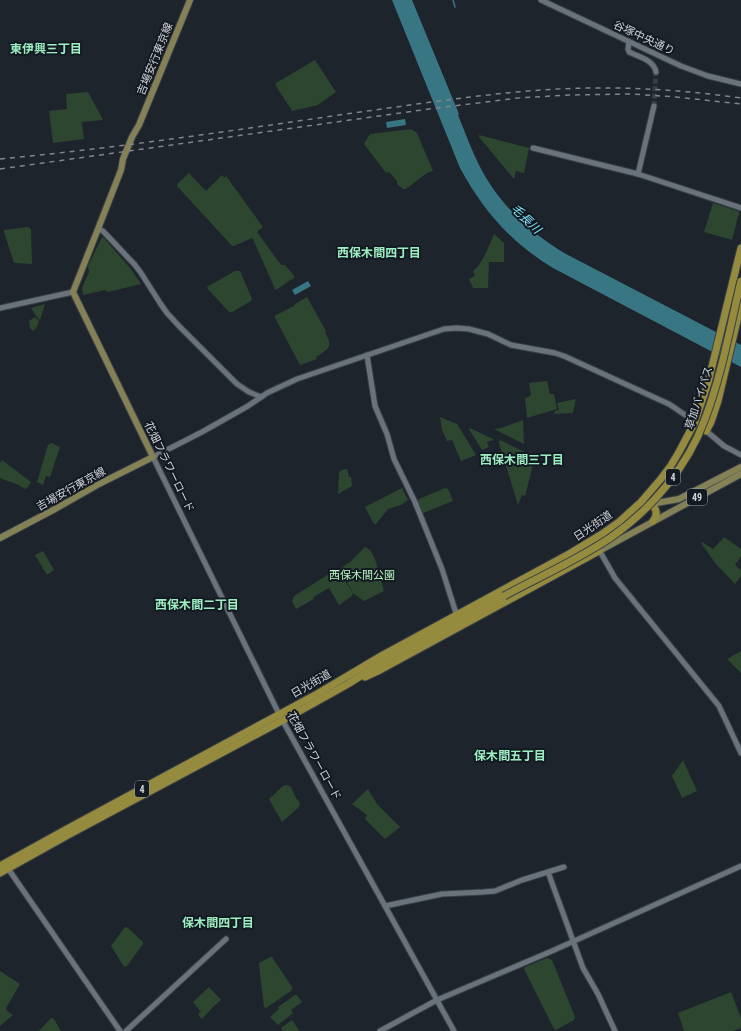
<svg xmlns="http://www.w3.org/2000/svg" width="741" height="1031" font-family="'Roboto Condensed','Noto Sans JP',sans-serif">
<rect width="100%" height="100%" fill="#1d242c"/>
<!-- green -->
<g fill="#2d4630">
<polygon points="315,60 336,92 318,105 292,111 276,86 276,83"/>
<polygon points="88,92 103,120 82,122 84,139 53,143 49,111 67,109 66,94"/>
<polygon points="411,129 417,133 433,171 427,173 406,189 403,189 397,184 397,181 389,172 386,173 364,144 370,134"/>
<polygon points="479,135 529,148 524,173 516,171 514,179 479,137"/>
<polygon points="189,173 206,191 222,175 224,178 226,176 263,227 257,232 281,265 285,265 295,277 276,290 275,289 253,239 252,238 234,246 232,246 177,186 177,184"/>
<polygon points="713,203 738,211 739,213 732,240 704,232"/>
<polygon points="28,227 31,229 32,264 14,263 4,232 4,230"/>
<path d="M494,234l10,9v19h-15l-1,26h-15l-4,-9 6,-3 -2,-5c10,-7 16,-26 21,-37z"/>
<polygon points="103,237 131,269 141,284 108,292 105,290 83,295 82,288 89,272 88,266 101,239"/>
<polygon points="235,271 240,271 252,299 251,301 232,312 229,312 208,289 207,287"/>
<path d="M307,297l19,34 -1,1c8,15 5,16 -9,25l1,2 -17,6 -26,-49 20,-10 1,-2z"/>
<polygon points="45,304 40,320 36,316 31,308"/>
<polygon points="35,317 39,321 37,327 33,331 30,328 29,321"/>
<polygon points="547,381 550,394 554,394 557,409 527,418 525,398 529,397 529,396 531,395 529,383"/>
<polygon points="576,399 573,413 554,414 555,411 559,410 557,403"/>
<polygon points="440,417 457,424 476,455 461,461 452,440 447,441 442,430"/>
<polygon points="523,420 524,444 494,429 501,428"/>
<polygon points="470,428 493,439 494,440 487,442 489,447 482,450 469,429"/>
<polygon points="500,440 535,457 525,496 522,495 518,505 499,443"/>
<polygon points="51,443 60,447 50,477 46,476 43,485 37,482 48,445"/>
<path d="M2,460l29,22 -4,6 -2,1c-8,-6 -16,-7 -25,-11v-15z"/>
<polygon points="347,469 349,477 351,477 352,486 338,494 339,472 342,470"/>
<polygon points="402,488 408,500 401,505 388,509 376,524 374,524 365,507"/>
<polygon points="445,488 448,489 453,501 423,513 418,501 419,499"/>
<polygon points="724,537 741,549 741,556 735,565 741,570 741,576 735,584 716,564 701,543 702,542 713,549"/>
<polygon points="365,547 370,550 375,559 384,591 364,601 354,594 339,569 350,562"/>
<polygon points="43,551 54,570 47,575 35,555"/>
<polygon points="337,569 353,593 352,596 339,605 329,588 313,597 314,599 296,609 292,601 294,596"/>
<polygon points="741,651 741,673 727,659"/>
<polygon points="683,760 697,791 682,798 672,776"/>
<polygon points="287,785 291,787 296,798 300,803 299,807 282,822 269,799 283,786"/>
<polygon points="368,789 377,804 400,827 385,839 365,819 367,815 352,804"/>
<polygon points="125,927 128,928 143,942 143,944 127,966 124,967 111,946"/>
<polygon points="270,957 272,957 292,987 292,990 266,1008 264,1007 259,965 259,963"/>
<polygon points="547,958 552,960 575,1017 574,1020 556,1030 554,1029 524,969 525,967"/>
<polygon points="0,971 20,984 6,1008 7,1011 13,1015 0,1026"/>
<polygon points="209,987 221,1000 214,1006 202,1019 198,1014 201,1012 193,1002"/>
<polygon points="731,992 741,1018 741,1028 733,1031 684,1031 678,1013"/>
<polygon points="295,995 297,995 302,1002 291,1010 293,1013 278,1025 270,1017 279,1009 278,1007"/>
<polygon points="51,1018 54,1019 61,1031 39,1031"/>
<polygon points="292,1020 299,1030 298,1031 283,1031 281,1028"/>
</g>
<!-- water -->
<g fill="#397683">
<path d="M392,0h20l47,114 -1,1c7,17 13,34 21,50 19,38 51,68 87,89l175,91v22l-188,-99c-43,-26 -70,-58 -93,-100z"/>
<polygon points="405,119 406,125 387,128 386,122"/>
<polygon points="308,281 311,286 295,295 292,290"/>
</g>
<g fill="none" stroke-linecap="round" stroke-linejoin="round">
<!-- stream -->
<polyline stroke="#397683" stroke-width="1.5" points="453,0 455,7"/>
<!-- minor-tunnel -->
<polyline stroke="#383e46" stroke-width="5" stroke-dasharray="5 2.5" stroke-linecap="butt" points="654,106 656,72"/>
<defs>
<g id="minor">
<polyline points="541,0 681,66 708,76 741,84"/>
<path d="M629,42l-1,7 1,3c10,5 25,8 27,20"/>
<polyline points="533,148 638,174 741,208"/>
<polyline points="638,174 654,106"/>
<polyline points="98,229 103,231 135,265 141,273 160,303 167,313 179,326 237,384 249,392 261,397"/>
<polyline points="0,308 73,292"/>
<polyline points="367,355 375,406 387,434 394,459 415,502 442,569 455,610 457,615"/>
<polyline points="704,429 724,446 741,455"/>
<polyline points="598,548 615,578 719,706 741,753"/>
<polyline points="7,867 120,1031"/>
<polyline points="548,872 583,968 598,994 615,1031"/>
<polyline points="385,906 442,894 483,892 495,891 522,880 564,867"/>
<polyline points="126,1031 226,939"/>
<polyline points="380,1031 437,1000 552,951 741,866"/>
<polyline points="454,1031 279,714 153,457 202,432 248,406 267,393 297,379 444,329 457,328 469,329 488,334 511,345 555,353 564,356 660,400 669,404 697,423"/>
</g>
<g id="major">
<polyline points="651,504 679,499 741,467"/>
<polyline points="0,538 55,509 99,484 153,457 73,292 98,229 121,170 123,159 132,137 139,125 190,0"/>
<polyline points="599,551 741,474"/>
</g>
<g id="highway">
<polyline points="706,431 711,422 718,401 741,304"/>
<path d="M645,505l6,-1c6,5 7,11 2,17"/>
<polyline points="365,677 380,670 599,551"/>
<polyline points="0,866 65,830 317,694 381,656 569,554 602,534 619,522 641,502 660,480 670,467 679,452 695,422 708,383 741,248"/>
<polyline points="0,873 68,835 289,717 348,684 386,660 504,596"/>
</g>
</defs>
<!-- minor casing -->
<use href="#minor" stroke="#3b4047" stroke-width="7"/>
<!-- major casing -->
<use href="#major" stroke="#3b4047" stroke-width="8"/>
<!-- highway casing -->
<use href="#highway" stroke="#3b4047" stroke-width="9"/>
<!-- minor -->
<use href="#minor" stroke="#6a727c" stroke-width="5"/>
<!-- major -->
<use href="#major" stroke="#848157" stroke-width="6"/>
<!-- highway -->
<use href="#highway" stroke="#958b3f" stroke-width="7"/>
<!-- rail -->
<g stroke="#80858c" stroke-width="1.5" stroke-dasharray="5 5" stroke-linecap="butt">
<path d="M0,159c118,-11 236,-29 353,-46 58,-8 116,-17 175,-22 71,-6 142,-3 213,7"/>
<polyline points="0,169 429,109 518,98 569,95 631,94 676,97 741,104"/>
</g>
<defs>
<path id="highway-bridge" d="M504,596c35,-19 73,-36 106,-58 42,-29 78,-72 95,-119 17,-45 25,-92 36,-138"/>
</defs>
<!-- highway-bridge casing -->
<use href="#highway-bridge" stroke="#3b4047" stroke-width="9" stroke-linecap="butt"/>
<!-- highway-bridge -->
<use href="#highway-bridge" stroke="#958b3f" stroke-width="7"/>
</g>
<g text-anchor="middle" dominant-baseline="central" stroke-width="4" stroke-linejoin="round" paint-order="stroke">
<!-- shield labels -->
<g fill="#141a22" stroke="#979ca2" stroke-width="1">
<rect x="666" y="469" width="14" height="16" rx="3"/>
<rect x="687" y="489" width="20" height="16" rx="3"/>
<rect x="135" y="781" width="14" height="16" rx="3"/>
</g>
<g font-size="10" font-weight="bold" fill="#cfd3d9">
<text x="673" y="477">4</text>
<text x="697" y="497">49</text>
<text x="142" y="789">4</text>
</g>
<!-- street labels -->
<g font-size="11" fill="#cfd3d9" stroke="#141a22">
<text transform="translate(644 38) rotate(25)">谷塚中央通り</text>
<text transform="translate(155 59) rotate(-68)">吉場安行東京線</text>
<text transform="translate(699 398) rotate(-72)">草加バイパス</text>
<text transform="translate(169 467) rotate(64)">花畑フラワーロード</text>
<text transform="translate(71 489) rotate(-29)">吉場安行東京線</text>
<text transform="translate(593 526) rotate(-34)">日光街道</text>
<text transform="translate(311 684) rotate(-30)">日光街道</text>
<text transform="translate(314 756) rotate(61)">花畑フラワーロード</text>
</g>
<!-- park labels -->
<g font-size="11" fill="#b7f4be" stroke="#141a22">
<text x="362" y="575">西保木間公園</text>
</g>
<!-- neighbourhood labels -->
<g font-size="12" font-weight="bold" fill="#9cedc2" stroke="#141a22">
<text x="46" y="49">東伊興三丁目</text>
<text x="379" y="253">西保木間四丁目</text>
<text x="522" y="460">西保木間三丁目</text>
<text x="197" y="605">西保木間二丁目</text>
<text x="510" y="756">保木間五丁目</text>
<text x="218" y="923">保木間四丁目</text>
</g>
<!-- water labels -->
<g font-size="12" font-style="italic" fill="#85e6fa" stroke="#141a22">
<text transform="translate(526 219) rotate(44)">毛長川</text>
</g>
</g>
</svg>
